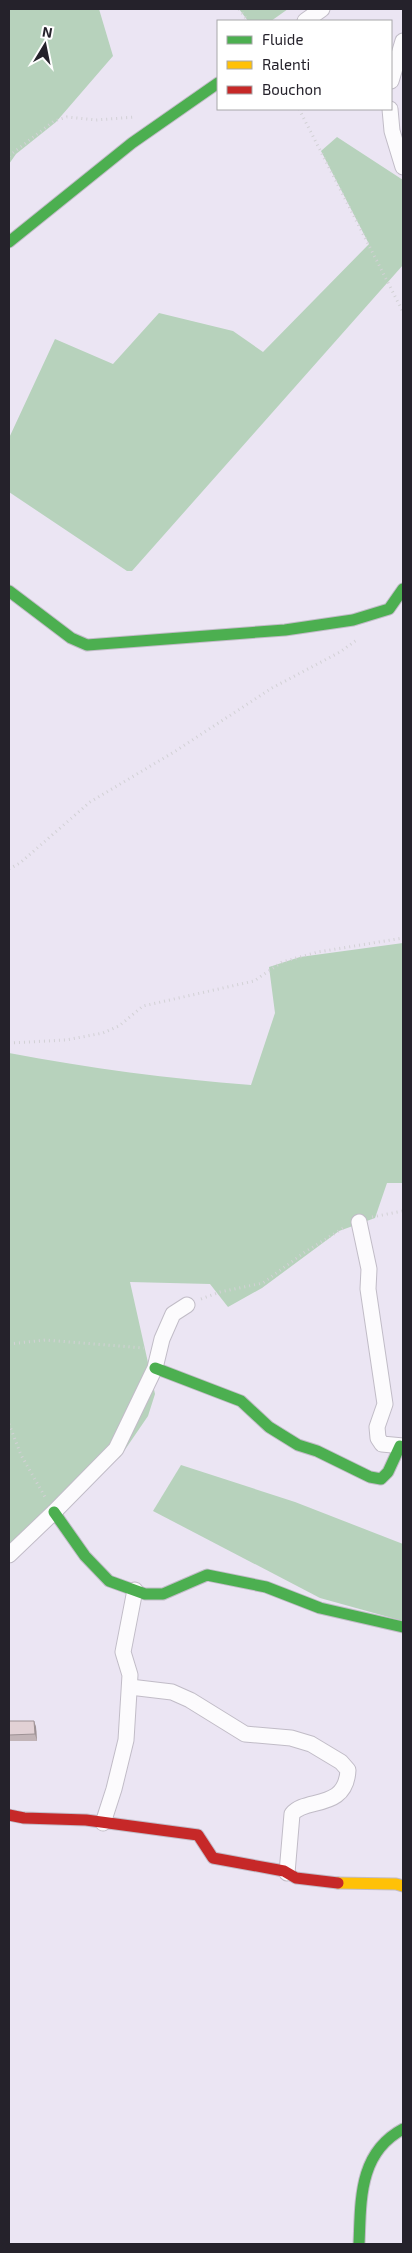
<svg xmlns="http://www.w3.org/2000/svg" width="412" height="2253" font-family="'Exo 2',sans-serif">
<rect width="100%" height="100%" fill="#ebe5f3"/>
<!-- forest -->
<g fill="#b7d2bc">
<polygon points="9,9 99,9 113,56 56,122 16,154 9,164"/>
<polygon points="239,9 288,9 271,21 248,21"/>
<polygon points="337,137 403,180 403,265 132,571 127,571 9,492 9,438 55,339 113,364 159,313 233,331 263,352 369,244 321,151"/>
<path d="M403,943v240h-16l-12,35 -36,13 -77,57 -34,19 -18,-23 -80,-2 25,112 -7,22 -28,41 -111,90v-494c80,15 161,26 242,32l24,-72 -6,-46 31,-10z"/>
<polygon points="181,1465 295,1502 403,1544 403,1621 320,1598 153,1511"/>
</g>
<g fill="none" stroke-linecap="round" stroke-linejoin="round">
<defs>
<g id="street">
<polyline points="305,21 322,9"/>
<polyline points="391,81 403,41"/>
<polyline points="390,109 392,131 403,167"/>
<polyline points="359,1222 369,1269 368,1289 385,1404 377,1427 378,1438 382,1444 403,1446"/>
<polyline points="9,1555 54,1512 116,1449 155,1368 162,1339 173,1314 187,1305"/>
<path d="M130,1687l42,5 18,8 55,34 46,4 20,6 30,18 7,8c-2,41 -43,27 -56,44l-5,59"/>
<polyline points="103,1823 114,1789 126,1740 130,1675 123,1652 135,1590"/>
</g>
<g id="fast">
<polyline points="9,242 132,143 218,83"/>
<polyline points="9,591 71,638 87,645 285,630 353,620 389,609 403,589"/>
<polyline points="155,1368 241,1401 269,1427 298,1445 317,1451 370,1477 381,1479 388,1472 400,1446"/>
<polyline points="54,1512 85,1556 109,1581 145,1594 163,1594 207,1575 266,1587 320,1608 403,1627"/>
<path d="M359,2244c2,-43 -1,-91 44,-115"/>
</g>
<polyline id="slow" points="338,1883 396,1884 403,1886"/>
<polyline id="jam" points="9,1815 24,1818 86,1820 198,1835 213,1858 284,1871 296,1878 338,1883"/>
</defs>
<!-- street casing -->
<use href="#street" stroke="#c1bcc7" stroke-width="17"/>
<!-- fast casing -->
<use href="#fast" stroke="#c1bcc7" stroke-width="13"/>
<!-- slow casing -->
<use href="#slow" stroke="#c1bcc7" stroke-width="13"/>
<!-- jam casing -->
<use href="#jam" stroke="#c1bcc7" stroke-width="13"/>
<!-- path -->
<g stroke="#d2d1d5" stroke-width="3" stroke-dasharray="1 4" stroke-linecap="butt">
<polyline points="239,9 248,21"/>
<polyline points="299,109 403,312"/>
<polyline points="9,156 54,121 67,117 96,120 135,117"/>
<polyline points="9,869 20,863 90,802 174,752 272,688 340,652 358,639"/>
<polyline points="9,1043 66,1040 103,1033 119,1026 143,1006 254,981 282,962 318,952 403,938"/>
<polyline points="372,1217 403,1211"/>
<polyline points="201,1299 220,1292 263,1283 305,1252 345,1227"/>
<polyline points="9,1344 45,1340 144,1348"/>
<polyline points="9,1424 21,1455 45,1497"/>
</g>
<!-- street -->
<use href="#street" stroke="#fcfbfd" stroke-width="15"/>
<!-- fast -->
<use href="#fast" stroke="#4caf50" stroke-width="11"/>
<!-- slow -->
<use href="#slow" stroke="#ffc107" stroke-width="11"/>
<!-- jam -->
<use href="#jam" stroke="#c62828" stroke-width="11"/>
</g>
<!-- wall -->
<polygon fill="#c2b4b7" points="9,1721 34,1721 36,1727 37,1741 9,1741"/>
<!-- shaded-wall -->
<polygon fill="#9e9295" points="34,1721 36,1727 37,1741 35,1734"/>
<!-- building -->
<polygon fill="#e2d1d5" stroke="#9e9295" points="9,1721 34,1721 35,1734 9,1735"/>
<!-- border -->
<rect width="412" height="2253" fill="none" stroke="#25222b" stroke-width="20"/>
<!-- legend -->
<rect x="217" y="20" width="175" height="90" fill="#ffffff" stroke="#a8a7aa"/>
<rect x="227" y="36" width="25" height="8" fill="#4caf50" stroke="#a8a7aa"/>
<text x="262" y="45" font-size="15" fill="#25222b">Fluide</text>
<rect x="227" y="61" width="25" height="8" fill="#ffc107" stroke="#a8a7aa"/>
<text x="262" y="70" font-size="15" fill="#25222b">Ralenti</text>
<rect x="227" y="86" width="25" height="8" fill="#c62828" stroke="#a8a7aa"/>
<text x="262" y="95" font-size="15" fill="#25222b">Bouchon</text>
<!-- north arrow -->
<g transform="translate(45 45) rotate(10)" stroke="#ffffff" stroke-width="4" paint-order="stroke">
<path d="M0-4L9 19L0 12L-9 19Z" fill="#25222b"/>
<text y="-8" font-size="14" font-weight="bold" text-anchor="middle" fill="#25222b">N</text>
</g>
</svg>
